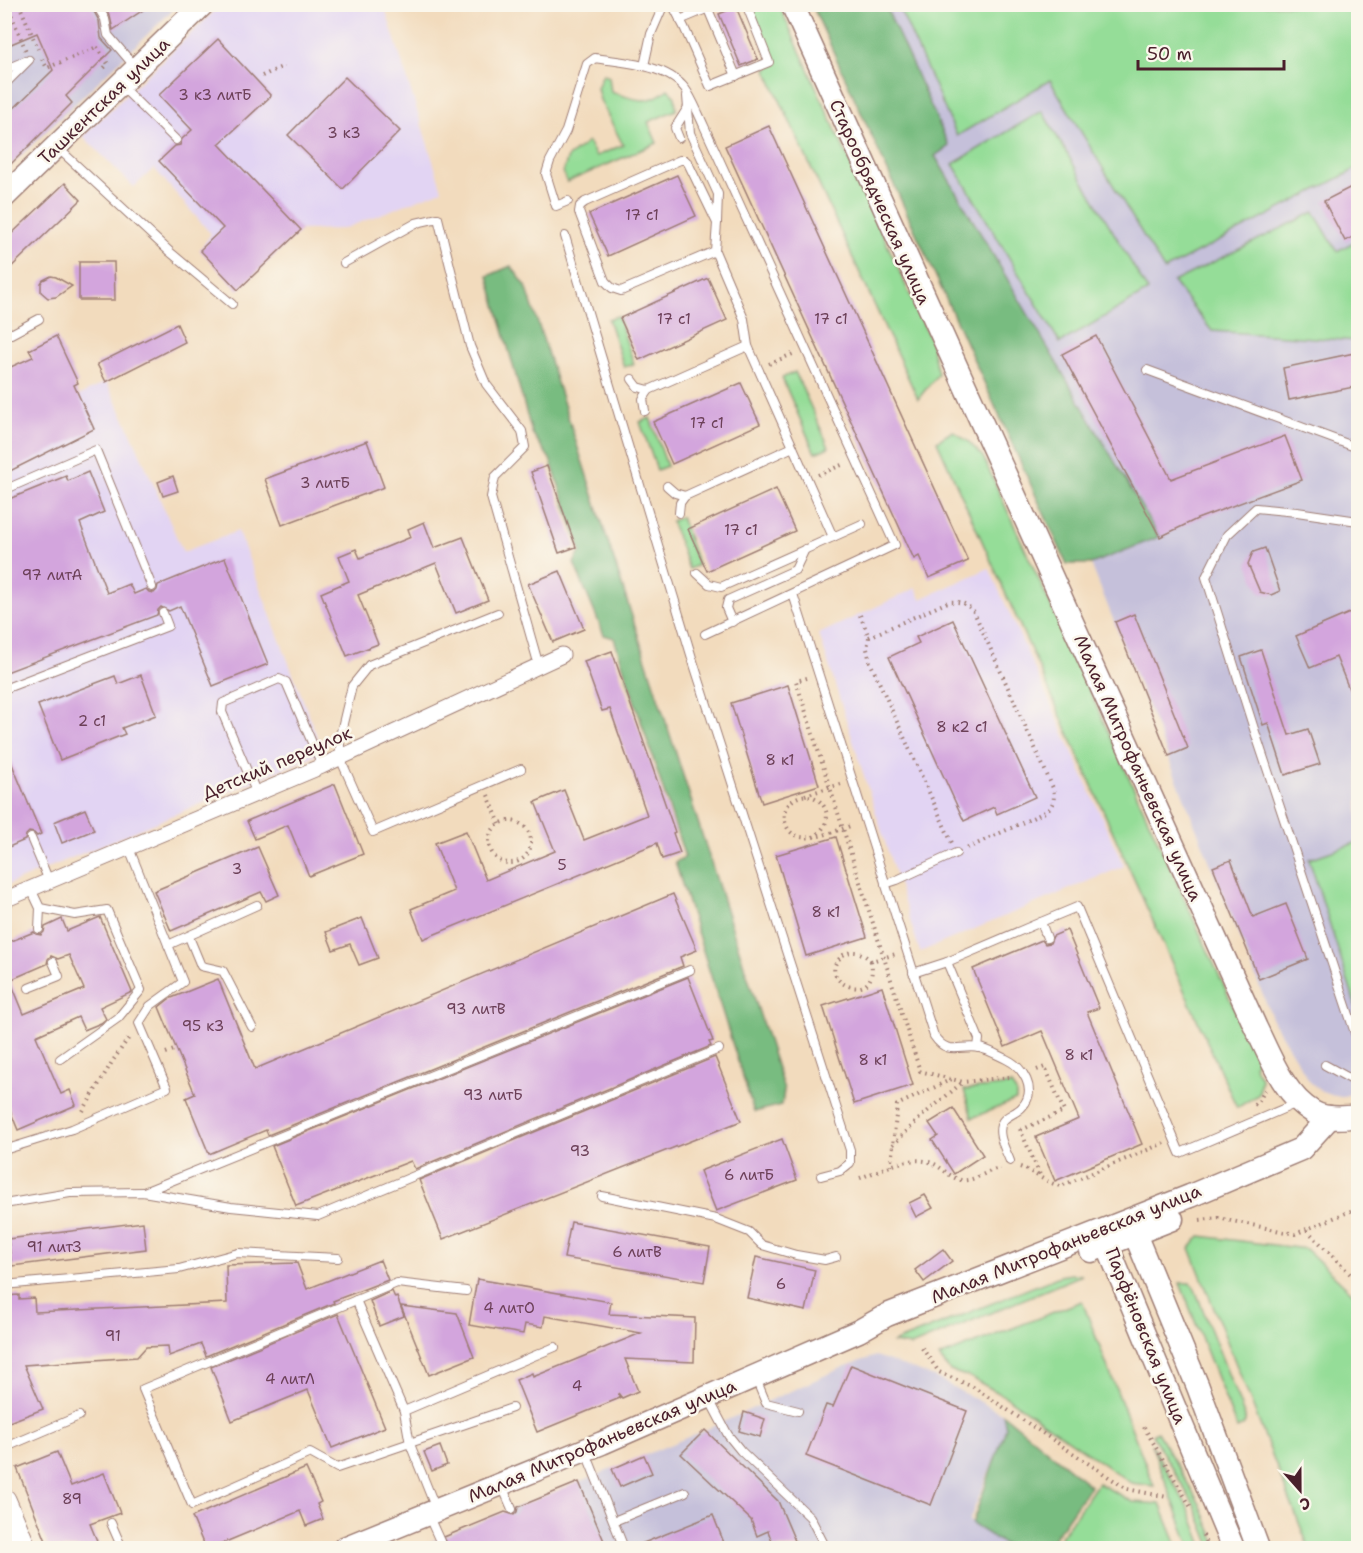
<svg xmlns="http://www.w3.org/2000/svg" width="1363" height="1553" font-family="'Shantell Sans',sans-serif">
<rect width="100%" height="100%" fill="#fbf7ec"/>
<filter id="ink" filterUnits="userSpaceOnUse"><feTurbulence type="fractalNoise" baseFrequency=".0167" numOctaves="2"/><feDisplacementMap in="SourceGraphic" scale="12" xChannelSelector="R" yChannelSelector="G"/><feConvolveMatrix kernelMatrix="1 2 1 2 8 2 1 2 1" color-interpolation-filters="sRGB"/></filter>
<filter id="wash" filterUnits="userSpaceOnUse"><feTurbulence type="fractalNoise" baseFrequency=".008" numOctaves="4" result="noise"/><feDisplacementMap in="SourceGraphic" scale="24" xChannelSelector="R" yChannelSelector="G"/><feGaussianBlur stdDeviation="1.35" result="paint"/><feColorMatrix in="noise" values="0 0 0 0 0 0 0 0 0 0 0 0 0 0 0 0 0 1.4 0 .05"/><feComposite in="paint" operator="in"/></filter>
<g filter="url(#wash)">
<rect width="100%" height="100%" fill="#f2dbbd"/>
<!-- built -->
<g fill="#e2d4f3">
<polygon points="221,5 384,5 442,190 343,229 301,230 238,290 200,250 211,234 154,168 134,187 83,136"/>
<polygon points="106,382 127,424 183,552 238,531 323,752 5,886 5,433"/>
<polygon points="989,568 1124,866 920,952 819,634 916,588 921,599"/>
</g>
<!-- industrial -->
<g fill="#c5c0da">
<polygon points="5,5 178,5 5,171"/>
<polygon points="885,5 1358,5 1358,842 1309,859 1358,1013 1358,1092 1340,1097 1322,1092 1310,1082 1274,1023 1091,564 1159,537 935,155 949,146"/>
<polygon points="876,1356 934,1377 1003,1414 1007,1428 969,1521 1010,1548 414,1548 612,1469 705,1430 846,1366"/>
</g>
<!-- green -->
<g fill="#95dd98" stroke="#707e62" stroke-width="1.5">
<polygon points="749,5 779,5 930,339 938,374 918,399 766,70 774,64"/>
<polygon points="898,5 1358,5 1358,168 1164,270 1050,80 957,136"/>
<path d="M603,74l6,3 2,15c25,7 35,15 57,-3l7,8 1,13 -28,12 9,21 -90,39 -4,-10 5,-15 20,-15 8,14 27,-11 -23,-45 -3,-12z"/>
<polygon points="1042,111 1148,291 1060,343 953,164"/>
<polygon points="1314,212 1337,251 1358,240 1358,341 1212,331 1173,282"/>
<polygon points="618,316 634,364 624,367 608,319"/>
<polygon points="795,372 829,447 815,453 782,378"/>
<polygon points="650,418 667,466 657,470 640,422"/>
<polygon points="953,431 969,442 983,457 1245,1032 1259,1058 1254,1065 1261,1078 1259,1094 1237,1108 937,441"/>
<polygon points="681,517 698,565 689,569 671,521"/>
<polygon points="1358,842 1358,1013 1309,859"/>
<polygon points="1011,1085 1016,1092 1016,1100 972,1118 964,1090"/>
<polygon points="1200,1236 1306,1249 1358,1298 1358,1548 1309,1548 1190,1248"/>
<polygon points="1072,1274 1082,1275 911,1346 893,1343 1060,1276"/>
<path d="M1180,1283h10l4,4 51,130c1,7 -1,9 -8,12z"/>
<polygon points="1082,1301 1154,1486 1131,1483 1006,1397 970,1377 950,1371 939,1357"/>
<polygon points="1157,1432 1200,1504 1218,1548 1212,1548 1195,1506 1152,1435"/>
<polygon points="1151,1444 1189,1509 1204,1548 1191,1548"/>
<polygon points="1098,1483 1133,1502 1160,1504 1178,1548 1053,1548"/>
</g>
<!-- forest -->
<g fill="#78bc80" stroke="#616e56" stroke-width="1.5">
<polygon points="812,5 885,5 949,146 935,156 1159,537 1091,564 1067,564"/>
<polygon points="511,266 526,286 784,1090 782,1105 754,1112 675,862 685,857 614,638 604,635 574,563 581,551 550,459 532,433 488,276"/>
<polygon points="1003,1414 1090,1486 1047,1548 1010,1548 972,1524 1006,1428"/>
</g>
<g id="blocks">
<!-- building -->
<g fill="#d3a5dd" fill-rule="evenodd">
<polygon points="4,4 90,4 99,21 101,38 112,50 66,96 72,103 4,171 4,118 53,70 37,33 4,47"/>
<polygon points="103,4 152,4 113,30 110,16"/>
<polygon points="736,7 758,59 741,66 719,14"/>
<polygon points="218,39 271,96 219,144 301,230 238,290 200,250 223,228 159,161 175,146 180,145 182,139 192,130 159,95"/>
<polygon points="345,77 400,131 343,189 288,135"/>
<polygon points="769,126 968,561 929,578 919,556 914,559 725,146"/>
<polygon points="677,175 696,216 608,256 589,214"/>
<polygon points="65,183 81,200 4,274 4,241"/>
<polygon points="1359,183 1359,234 1345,241 1324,201"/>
<polygon points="79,262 114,262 115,300 79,300"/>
<polygon points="51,276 56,277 72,286 56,297 48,298 41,292 41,283 43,280"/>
<polygon points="708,278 727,320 639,360 620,318"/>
<polygon points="177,324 185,342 106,382 97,364"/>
<polygon points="56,336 78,383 74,385 94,429 4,474 4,370 33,357 29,350"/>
<polygon points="1096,336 1171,479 1285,436 1302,480 1197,519 1160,537 1062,354"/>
<polygon points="1359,352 1359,386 1289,400 1283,368"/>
<polygon points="741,383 760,424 672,464 653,422"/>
<polygon points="367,441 384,487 282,525 265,479"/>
<polygon points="547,466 576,547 559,553 531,472"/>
<polygon points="88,472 104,512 80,523 107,593 129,584 134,594 146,589 149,592 154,593 157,590 158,585 225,558 268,664 213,686 180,606 169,611 161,607 158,610 157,615 4,673 4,501 66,476 68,481"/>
<polygon points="173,476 178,491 163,496 158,482"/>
<polygon points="776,489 795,531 707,571 688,529"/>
<polygon points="424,522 434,548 463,537 488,600 456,613 436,563 358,595 378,644 347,656 321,593 349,581 339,556 356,549 360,558 411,537 408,529"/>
<polygon points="1265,548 1280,591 1271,595 1260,592 1248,564 1253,552"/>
<polygon points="560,571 584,629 553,642 528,584"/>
<polygon points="1359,609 1359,710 1358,711 1336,657 1310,668 1296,636"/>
<polygon points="1134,614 1188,748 1169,756 1115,622"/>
<polygon points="953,620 1035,797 997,814 994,807 964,821 889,657 919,643 916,637"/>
<polygon points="1261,650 1289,735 1308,729 1320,764 1285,775 1268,723 1263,725 1241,657"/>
<polygon points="612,651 675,832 673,833 680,853 662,859 657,843 423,939 411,909 454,891 435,843 466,831 486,880 555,851 535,802 564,790 584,840 647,815 610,709 602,711 584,661"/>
<polygon points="141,675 156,715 122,728 125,734 60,760 38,705 115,676 118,684"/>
<polygon points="788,685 819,785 762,803 731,703"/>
<polygon points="4,745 41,834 37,836 34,833 29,832 26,835 25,840 4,849"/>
<polygon points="335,784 363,854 309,876 288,825 255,839 247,821"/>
<polygon points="85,809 94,830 62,843 54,822"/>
<polygon points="836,837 867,937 806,956 776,855"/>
<polygon points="258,847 279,895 266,901 261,892 171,931 154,891"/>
<polygon points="1231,860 1253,917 1286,904 1308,959 1259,979 1213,867"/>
<polygon points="673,894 697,950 680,957 683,966 268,1135 266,1130 209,1154 186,1098 195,1094 159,1007 169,999 218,979 255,1069"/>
<path d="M100,917l32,75 -32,15 6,12 -5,4 -17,7 -6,-13 -42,19 25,58 9,-4 6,15 -58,25 -14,-34v-152l30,-12 2,2 5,1 3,-3 1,-5 17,-8 5,12zM69,955l15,34 -60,25 -14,-34 37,-16 1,-5 3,-3 7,3z"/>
<polygon points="362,918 378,958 359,965 350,944 333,950 326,932"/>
<polygon points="1067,930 1099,1008 1087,1012 1142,1144 1055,1181 1036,1137 1079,1119 1042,1031 1005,1047 973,969 1042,940 1045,944 1050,943 1053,936"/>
<polygon points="688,977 713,1041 709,1042 711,1046 415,1169 411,1161 296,1206 272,1146"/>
<polygon points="882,987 913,1085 854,1104 823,1006"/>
<polygon points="715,1057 741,1121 443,1239 419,1180"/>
<polygon points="953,1108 983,1155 954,1174 932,1140 938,1136 929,1123"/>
<polygon points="782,1139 797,1180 716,1211 700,1171"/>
<polygon points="925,1195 933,1208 916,1217 909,1203"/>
<polygon points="143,1222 146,1249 12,1266 8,1239"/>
<polygon points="571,1222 710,1247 704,1282 564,1258"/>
<polygon points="943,1249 952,1261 924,1282 915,1270"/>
<polygon points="756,1257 815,1270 806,1311 747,1298"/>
<polygon points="380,1260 388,1280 333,1301 334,1303 206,1356 201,1344 169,1356 168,1346 146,1347 137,1357 24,1365 43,1409 4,1424 4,1296 19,1295 19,1299 34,1298 35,1312 227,1303 226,1265 297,1263 307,1289"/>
<polygon points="477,1279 611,1302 609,1314 695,1318 694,1362 625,1359 638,1391 622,1398 618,1393 620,1398 537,1432 516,1380 532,1373 533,1377 641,1333 545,1316 543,1327 525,1324 523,1334 469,1325"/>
<polygon points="392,1291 395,1298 397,1297 404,1316 379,1326 370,1301"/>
<polygon points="401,1306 457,1313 474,1357 429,1375"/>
<polygon points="338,1314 385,1427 332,1448 308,1390 232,1421 211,1367"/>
<polygon points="851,1365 967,1411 931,1505 806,1456 826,1405 833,1407"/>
<polygon points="744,1412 765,1419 760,1437 739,1431"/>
<polygon points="705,1430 778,1501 798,1548 774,1547 768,1531 757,1536 751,1520 681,1454"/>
<polygon points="440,1446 447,1465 432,1471 424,1452"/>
<polygon points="57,1452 71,1486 104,1473 120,1513 90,1524 100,1548 49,1548 46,1541 17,1468"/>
<polygon points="644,1455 652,1473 620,1487 612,1469"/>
<polygon points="306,1468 321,1502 317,1504 323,1519 306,1526 300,1511 211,1548 205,1548 192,1517"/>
<polygon points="579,1482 607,1548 449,1548 444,1537 505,1512 514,1515 517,1512 518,1507"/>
<polygon points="713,1515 726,1548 631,1548"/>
</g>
</g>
</g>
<g filter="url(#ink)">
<use href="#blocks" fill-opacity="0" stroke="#9e7d74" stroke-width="1.5"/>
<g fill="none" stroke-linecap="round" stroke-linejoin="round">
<defs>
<g id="lane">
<polyline points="96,4 105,19 108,35 136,68"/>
<polyline points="672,4 684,27 710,86 769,62 746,4"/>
<polyline points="708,9 736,76"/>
<polyline points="680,20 718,4"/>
<polyline points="644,66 651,34 664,4"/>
<polyline points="4,70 25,61"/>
<polyline points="4,85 29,60"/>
<polyline points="121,86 176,140"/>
<polyline points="687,96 690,133 718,194 717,222"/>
<polyline points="679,138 675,128 687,109"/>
<polyline points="59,149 170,252 232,304"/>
<path d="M568,201l-12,5 -10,-32 4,-13 16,-30 21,-67 8,-6c29,5 76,6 93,35 6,10 11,22 16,33l191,419 -190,89"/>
<polyline points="565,236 692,658 850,1150 850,1163 840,1171 821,1176"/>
<polyline points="344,263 416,223 438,218 470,346 486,384 522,431 525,447 495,477 491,497 539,666"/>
<polyline points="1358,288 1358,293"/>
<polyline points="4,328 11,334 39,319"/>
<polyline points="1147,370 1358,448"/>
<polyline points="632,379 638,387 649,390"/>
<polyline points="645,411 643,399 649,390 748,346"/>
<polyline points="667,486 675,493 685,496"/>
<polyline points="4,490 96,450 152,587"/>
<polyline points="679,513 680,503 685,496 793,447"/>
<polyline points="1358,521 1297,512 1256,508 1227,535 1206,577 1254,729 1358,1042"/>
<polyline points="833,537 862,524"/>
<polyline points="697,573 709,584 721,587 833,537 748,346 744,319 715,251 717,223 688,163 685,160 680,160 585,202 580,206 579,212 605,281 612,288 621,291 715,251"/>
<path d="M793,594l141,442c14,21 27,8 46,12 9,2 17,7 26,11 17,8 32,31 16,48 -5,6 -15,8 -19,14 -8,12 3,29 7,40"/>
<polyline points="498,613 369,665 352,686 340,736 340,758 373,832 521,769"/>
<polyline points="732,622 726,608 728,600 795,570 805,549"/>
<polyline points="4,689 168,626 163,613"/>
<polyline points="257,794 222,712 223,703 279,679 286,682 322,766"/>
<polyline points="31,838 49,881"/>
<polyline points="885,884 897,880 956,853"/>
<polyline points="31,889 40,908 75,915 107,910 141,990 118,1018 60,1059"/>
<polyline points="39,929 40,908"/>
<polyline points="189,937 201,966 223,971 252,1027"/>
<polyline points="1047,938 1041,922 1077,907 1180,1153 1297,1103"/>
<polyline points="168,945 257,905"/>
<polyline points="947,962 979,1039 978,1048"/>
<polyline points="913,973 947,962 1041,922"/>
<polyline points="29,988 59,976 53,962"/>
<polyline points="1325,1065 1358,1083"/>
<polyline points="4,1150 72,1129 167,1088 139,1023 150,1006 183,982 129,848"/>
<polyline points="144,1192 690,970"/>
<polyline points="602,1196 716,1219 749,1232 762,1245 796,1255 825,1260 836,1257"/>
<polyline points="4,1204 70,1193 143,1192 231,1207 318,1216 719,1049"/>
<polyline points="4,1285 179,1269 238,1253 338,1258"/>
<polyline points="466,1291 397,1283 143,1389 192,1505 310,1453 337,1468 512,1408"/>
<polyline points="356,1300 404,1411"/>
<polyline points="756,1379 766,1403 798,1411"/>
<polyline points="709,1399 728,1435 741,1451 810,1517 826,1548"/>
<polyline points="4,1448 79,1416"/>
<polyline points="586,1453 624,1548"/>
<polyline points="502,1486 512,1509"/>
<polyline points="436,1509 410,1444 404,1411 555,1347"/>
<polyline points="429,1517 443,1548"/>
<polyline points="614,1521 685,1492"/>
<polyline points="111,1523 122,1548"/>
</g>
<polyline id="street" points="4,900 322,766 562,655"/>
<g id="secondary">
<path d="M792,4l464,1024c14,28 28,67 57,84 13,8 31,6 45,4"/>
<polyline points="4,197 203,4"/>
<polyline points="1122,1229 1135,1234 1198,1387 1258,1548"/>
<polyline points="1111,1230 1107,1245 1233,1548"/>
<polyline points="1091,1251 1172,1219"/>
<polyline points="344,1548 602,1443 859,1331 887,1315 1190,1196 1301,1149 1330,1117"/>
</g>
<polyline id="primary" points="4,1501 24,1548"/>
</defs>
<!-- lane casing -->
<use href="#lane" stroke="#9e7d74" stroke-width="10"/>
<!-- street casing -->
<use href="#street" stroke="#9e7d74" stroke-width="17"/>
<!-- secondary casing -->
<use href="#secondary" stroke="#9e7d74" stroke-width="25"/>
<!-- primary casing -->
<use href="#primary" stroke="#9e7d74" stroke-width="26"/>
<!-- path -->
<g stroke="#9e7d74" stroke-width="4" stroke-dasharray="1.5 4.5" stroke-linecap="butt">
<polyline points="7,4 26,51"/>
<polyline points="19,4 38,49"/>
<polyline points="97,47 108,64 103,69"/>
<polyline points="42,59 47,68 97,47"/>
<polyline points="262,76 284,66"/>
<polyline points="769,364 795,353"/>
<polyline points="818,475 844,464"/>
<polyline points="860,615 869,637 867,649 870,662 952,843"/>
<path d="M869,637l79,-35c12,-1 18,1 26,10l79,176c2,11 1,17 -8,24l-79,37"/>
<polyline points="807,678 796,681 920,1071 963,1082 1010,1077"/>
<polyline points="488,795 500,824"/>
<polyline points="805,795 841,784"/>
<circle cx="510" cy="842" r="21"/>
<path d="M813,837c34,-21 -3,-58 -24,-33 -4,5 -5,11 -4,17 7,31 49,10 68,4"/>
<path d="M871,961c-8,-9 -22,-14 -32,-2 -22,24 41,49 32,2l25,-7"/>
<polyline points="166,1053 177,1049"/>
<polyline points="1254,1105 1259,1101 1265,1090"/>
<polyline points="83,1111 112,1062 130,1036"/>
<polyline points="1020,1129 1040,1175"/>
<polyline points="1021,1130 1064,1111 1045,1067 1034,1071"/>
<polyline points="893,1145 922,1116 963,1082"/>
<polyline points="891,1166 897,1105 952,1079"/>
<path d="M1020,1167c14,5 26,16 41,19l103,-43"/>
<path d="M860,1178c22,-8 49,-24 72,-15 10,4 18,15 29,17 13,2 27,-10 39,-12"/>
<polyline points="1200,1220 1218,1218 1295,1234 1358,1208"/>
<polyline points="1307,1230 1358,1282"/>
<polyline points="922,1348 939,1372 973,1387 1127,1489 1167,1497"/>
<polyline points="1144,1427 1192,1509"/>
<polyline points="1203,1535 1208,1548"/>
</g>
<!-- lane -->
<use href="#lane" stroke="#fff" stroke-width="8"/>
<!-- street -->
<use href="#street" stroke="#fff" stroke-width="15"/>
<!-- secondary -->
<use href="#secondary" stroke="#fff" stroke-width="22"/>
<!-- primary -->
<use href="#primary" stroke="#fff" stroke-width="24"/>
</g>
</g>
<g text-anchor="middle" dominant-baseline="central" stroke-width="5" stroke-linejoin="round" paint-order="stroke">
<!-- number labels -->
<g font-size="15" fill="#6c4058">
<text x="215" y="95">3 к3 литБ</text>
<text x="344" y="133">3 к3</text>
<text x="642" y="215">17 с1</text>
<text x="674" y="319">17 с1</text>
<text x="831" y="319">17 с1</text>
<text x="707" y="423">17 с1</text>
<text x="325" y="483">3 литБ</text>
<text x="741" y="530">17 с1</text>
<text x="52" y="575">97 литА</text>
<text x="92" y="721">2 с1</text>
<text x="962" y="727">8 к2 с1</text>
<text x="780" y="760">8 к1</text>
<text x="562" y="865">5</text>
<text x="237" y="869">3</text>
<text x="826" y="912">8 к1</text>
<text x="476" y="1009">93 литВ</text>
<text x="203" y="1026">95 к3</text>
<text x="1079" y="1055">8 к1</text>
<text x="873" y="1060">8 к1</text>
<text x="493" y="1095">93 литБ</text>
<text x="580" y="1151">93</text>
<text x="749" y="1175">6 литБ</text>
<text x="54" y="1247">91 литЗ</text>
<text x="637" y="1252">6 литВ</text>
<text x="781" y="1284">6</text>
<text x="509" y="1308">4 литО</text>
<text x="113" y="1336">91</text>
<text x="290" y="1379">4 литЛ</text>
<text x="577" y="1386">4</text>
<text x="72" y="1499">89</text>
</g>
<!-- street labels -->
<g font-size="18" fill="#4a1f2b" stroke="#fbf7ec">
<text transform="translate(104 101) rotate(-44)">Ташкентская улица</text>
<text transform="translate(880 202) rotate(66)">Старообрядческая улица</text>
<text transform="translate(277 763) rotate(-23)">Детский переулок</text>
<text transform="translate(1138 768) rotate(66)">Малая Митрофаньевская улица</text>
<text transform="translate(1066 1244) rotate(-22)">Малая Митрофаньевская улица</text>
<text transform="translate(1146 1336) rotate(68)">Парфёновская улица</text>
<text transform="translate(602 1441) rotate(-23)">Малая Митрофаньевская улица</text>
</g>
</g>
<!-- margin -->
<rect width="1363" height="1553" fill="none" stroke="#fbf7ec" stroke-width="24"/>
<!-- north arrow -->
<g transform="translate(1300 1490) rotate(159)" stroke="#fbf7ec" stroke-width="4.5" paint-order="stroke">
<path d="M0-4.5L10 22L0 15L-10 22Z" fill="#4a1f2b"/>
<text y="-9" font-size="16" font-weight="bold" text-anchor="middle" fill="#4a1f2b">С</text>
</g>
<!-- scale -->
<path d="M1138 60v9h146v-9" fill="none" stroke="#4a1f2b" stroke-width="3"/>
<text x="1147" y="60" font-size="18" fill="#4a1f2b" stroke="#fbf7ec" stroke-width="4.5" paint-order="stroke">50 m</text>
</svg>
